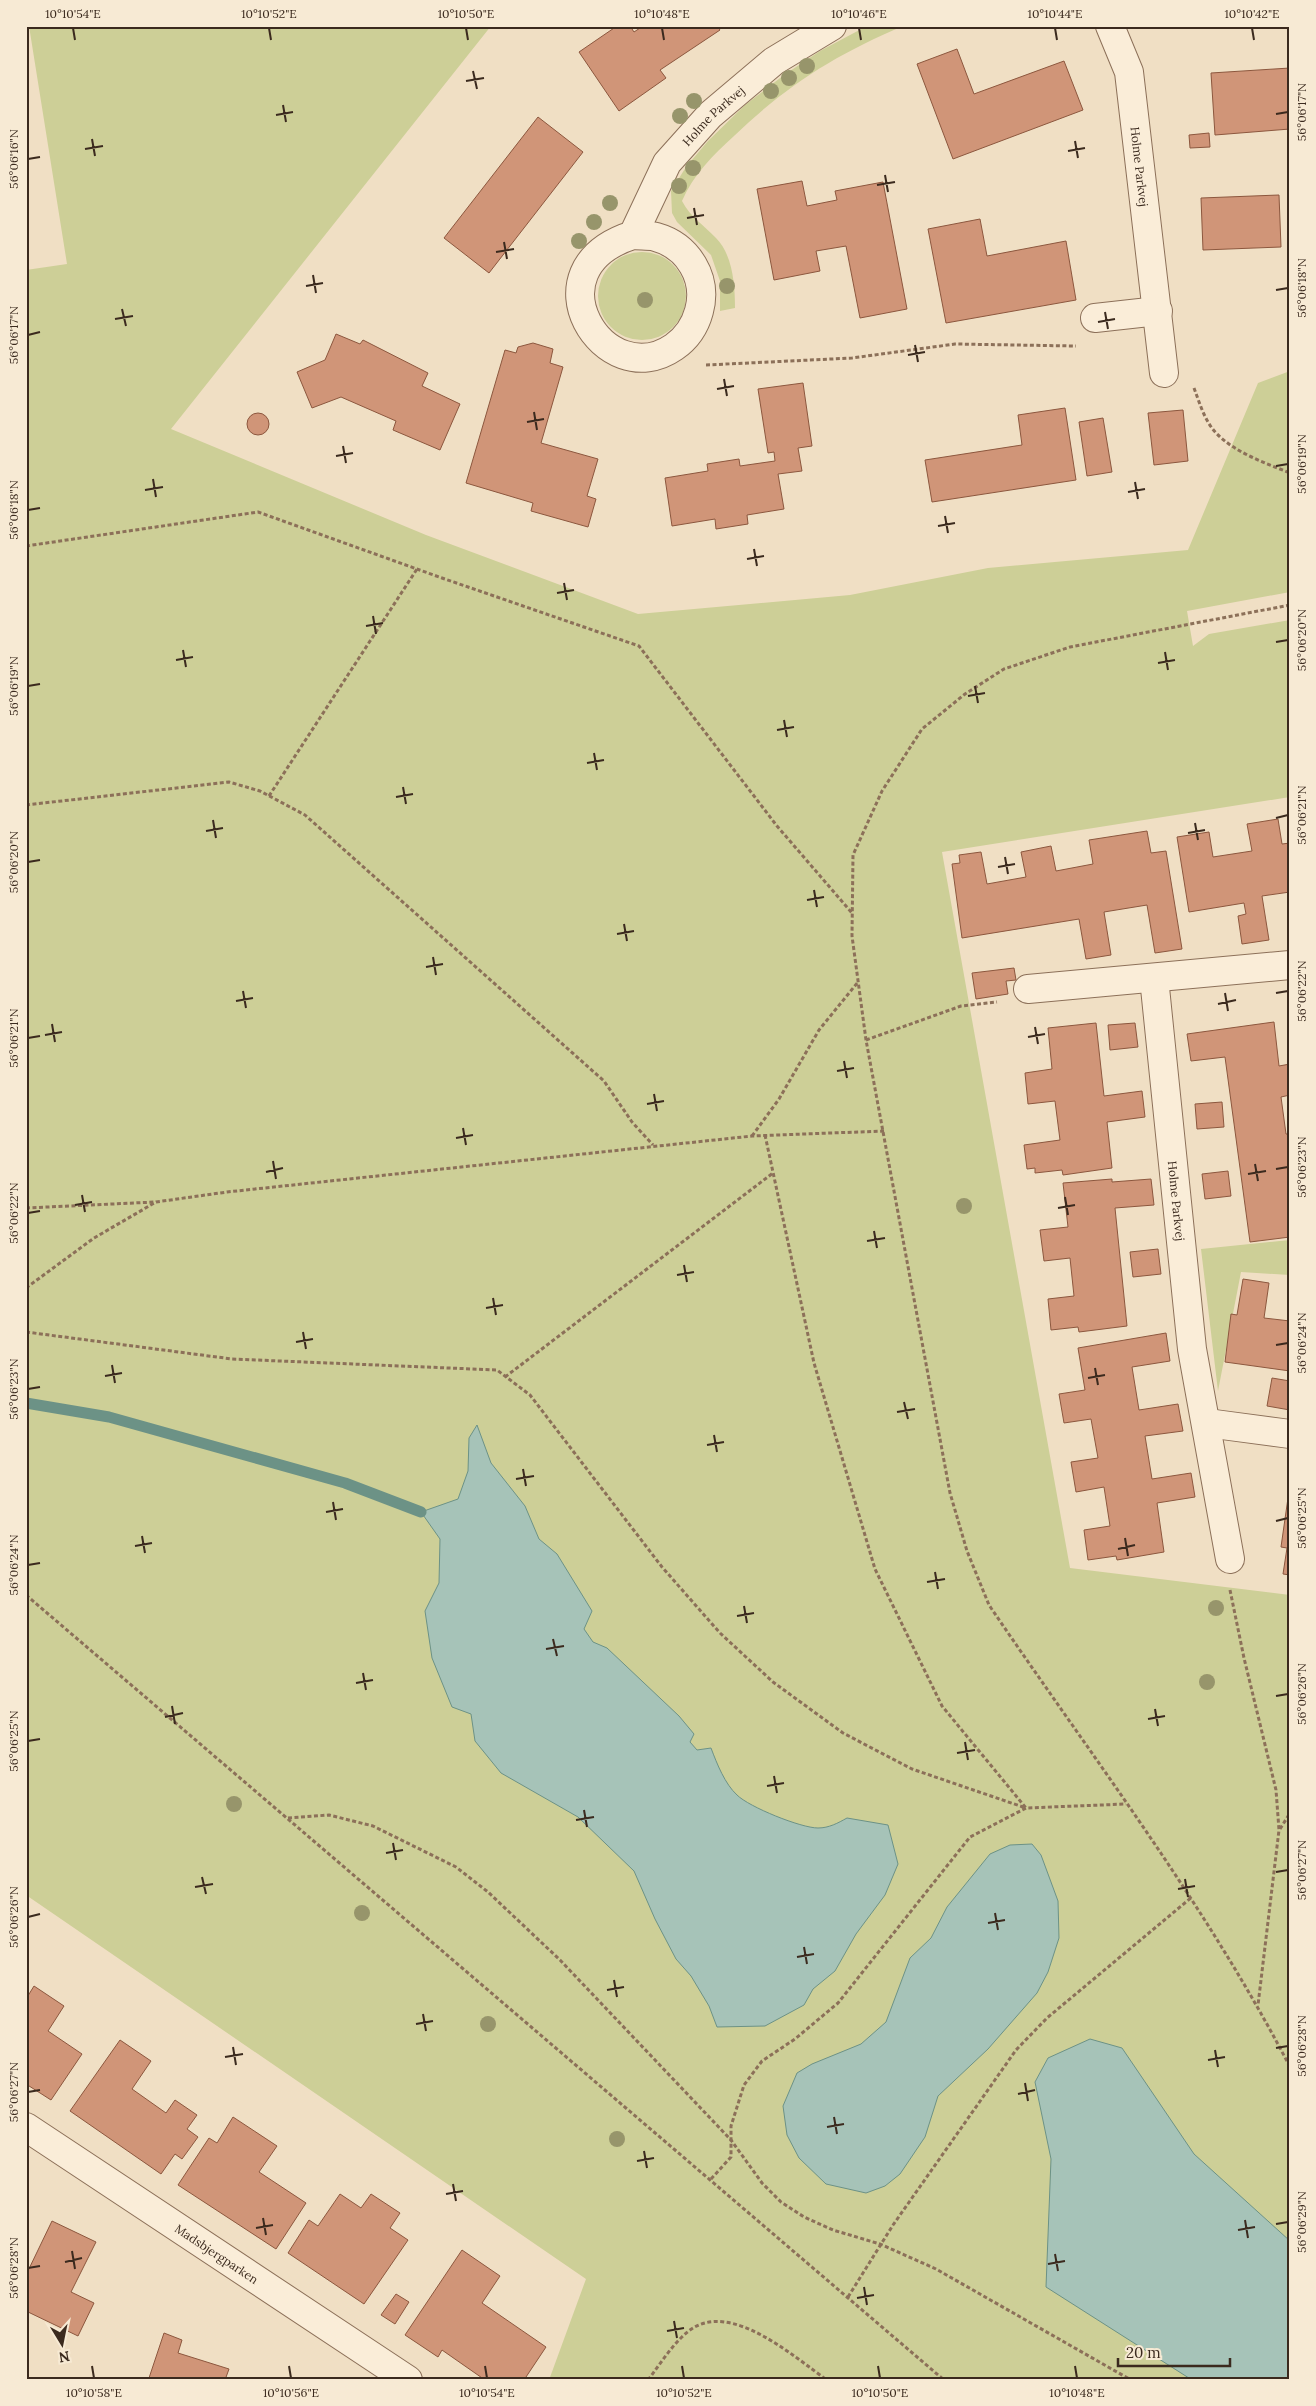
<svg xmlns="http://www.w3.org/2000/svg" width="1316" height="2406" font-family="Lora,serif">
<rect width="100%" height="100%" fill="#f0dfc4"/>
<!-- green -->
<g fill="#cdcf97">
<polygon points="29,26 491,26 171,429 426,535 638,614 850,595 988,568 1188,550 1258,383 1290,371 1290,592 1187,611 1193,646 1209,634 1290,620 1290,797 942,852 1070,1568 1290,1595 1290,2380 549,2380 586,2279 26,1895 26,270 67,264"/>
<path d="M867,26h36c-68,29 -116,59 -169,110 -21,19 -41,39 -52,65 9,17 22,24 34,37 17,17 19,48 19,70l-15,3v-30l-9,-26 -34,-33 -5,-9 -1,-22 15,-24 22,-26 37,-36 39,-30 36,-24z"/>
<circle cx="642" cy="296" r="44"/>
<polygon points="1290,1240 1290,1275 1241,1272 1218,1391 1201,1249"/>
</g>
<!-- water -->
<g fill="#a6c3b8" stroke="#6c9286">
<path d="M477,1425l14,38 34,43 14,33 18,15 35,57 -8,18 9,13 14,6 72,68 15,18 -4,8 7,8 14,-2c6,16 14,36 26,47 12,12 64,33 81,33 11,0 20,-5 29,-10l41,7 10,39 -13,31 -29,39 -21,37 -22,18 -9,16 -39,21 -48,1 -8,-21 -18,-30 -15,-17 -21,-40 -21,-48 -56,-54 -77,-44 -26,-32 -4,-27 -19,-7 -20,-49 -7,-47 14,-28 1,-44 -19,-27 37,-13 10,-28 1,-33z"/>
<polygon points="1032,1844 1041,1855 1058,1901 1059,1938 1048,1972 1037,1993 988,2049 938,2096 925,2137 900,2174 885,2186 866,2193 826,2184 799,2158 787,2135 783,2106 797,2073 812,2064 861,2044 886,2022 910,1958 931,1938 947,1907 990,1854 1010,1845"/>
<polygon points="1090,2039 1122,2048 1194,2154 1290,2241 1290,2380 1192,2380 1046,2287 1051,2159 1035,2082 1048,2058"/>
</g>
<g fill="none" stroke-linecap="round" stroke-linejoin="round">
<!-- stream -->
<polyline stroke="#6c9286" stroke-width="11" points="26,1403 109,1417 345,1483 421,1512"/>
</g>
<!-- building -->
<g fill="#d09578" stroke="#8c573e">
<polygon points="617,26 630,26 634,32 643,26 717,26 720,30 660,70 666,78 619,111 579,52"/>
<polygon points="957,49 974,94 1064,61 1083,110 953,159 917,64"/>
<polygon points="1290,68 1290,129 1215,135 1211,73"/>
<polygon points="538,117 583,152 489,273 444,238"/>
<polygon points="1209,133 1210,147 1190,148 1189,135"/>
<polygon points="802,181 807,206 837,200 835,191 883,182 907,309 860,318 846,246 816,251 820,271 774,280 757,189"/>
<polygon points="1279,195 1281,247 1203,250 1201,198"/>
<polygon points="980,219 987,256 1066,241 1076,300 946,323 928,229"/>
<polygon points="336,334 360,344 363,340 428,373 422,386 460,404 440,450 393,430 396,421 341,397 312,408 297,372 325,360"/>
<polygon points="533,343 553,349 550,363 563,367 541,443 598,459 587,496 596,499 588,527 531,511 533,503 466,483 505,350 516,353 518,347"/>
<polygon points="803,383 812,446 798,448 802,471 778,474 784,509 747,515 748,524 716,529 715,519 672,526 665,478 708,471 707,464 739,459 740,466 775,461 774,452 768,453 758,389"/>
<polygon points="1065,408 1076,480 932,502 925,460 1022,445 1018,415"/>
<polygon points="1183,410 1188,461 1154,465 1148,413"/>
<circle cx="258" cy="424" r="11"/>
<polygon points="1103,418 1112,472 1087,476 1079,422"/>
<polygon points="1278,819 1282,844 1290,843 1290,892 1262,896 1269,940 1242,944 1238,916 1246,914 1244,903 1189,912 1177,837 1209,832 1213,857 1252,851 1247,824"/>
<polygon points="1147,831 1151,853 1166,851 1182,949 1155,953 1147,905 1104,912 1111,955 1086,959 1079,919 962,938 952,864 960,863 959,855 981,852 987,884 1026,877 1021,852 1051,846 1056,871 1093,864 1089,840"/>
<polygon points="1014,968 1016,980 1006,981 1008,994 976,999 972,973"/>
<polygon points="1274,1022 1279,1066 1290,1064 1290,1095 1281,1097 1286,1134 1290,1134 1290,1237 1250,1242 1225,1057 1191,1061 1187,1034"/>
<polygon points="1096,1023 1104,1096 1142,1091 1145,1117 1107,1122 1112,1168 1063,1175 1062,1170 1035,1173 1035,1168 1027,1169 1024,1145 1060,1140 1055,1101 1028,1104 1025,1073 1052,1069 1048,1028"/>
<polygon points="1135,1023 1138,1047 1110,1050 1108,1025"/>
<polygon points="1222,1102 1224,1127 1197,1129 1195,1104"/>
<polygon points="1228,1171 1231,1196 1205,1199 1202,1174"/>
<polygon points="1112,1179 1112,1182 1151,1179 1154,1205 1115,1208 1127,1326 1079,1332 1078,1327 1051,1330 1048,1299 1074,1296 1070,1258 1044,1261 1040,1230 1068,1227 1063,1183"/>
<polygon points="1158,1249 1161,1274 1133,1277 1130,1252"/>
<polygon points="1243,1279 1269,1283 1264,1318 1290,1321 1290,1371 1225,1362 1231,1314 1237,1315"/>
<polygon points="1166,1333 1170,1361 1132,1367 1139,1410 1178,1404 1183,1431 1145,1436 1152,1479 1191,1473 1195,1497 1157,1503 1164,1552 1117,1560 1116,1556 1088,1560 1084,1530 1110,1526 1104,1487 1076,1492 1071,1462 1098,1458 1091,1419 1064,1423 1059,1394 1085,1390 1078,1348"/>
<polygon points="1272,1378 1290,1381 1290,1410 1267,1406"/>
<polygon points="1288,1498 1290,1498 1290,1575 1283,1574 1287,1548 1281,1547"/>
<polygon points="34,1986 64,2006 48,2031 82,2054 51,2100 26,2084 26,1999"/>
<polygon points="120,2040 151,2061 132,2089 166,2113 175,2100 197,2115 187,2129 198,2137 182,2159 175,2154 161,2174 70,2111"/>
<polygon points="233,2117 277,2146 259,2172 306,2203 276,2249 178,2185 209,2138 217,2143"/>
<polygon points="340,2194 361,2208 371,2194 400,2213 390,2228 408,2240 364,2304 288,2253 309,2220 318,2226"/>
<polygon points="52,2221 96,2242 71,2292 94,2303 78,2336 26,2311 26,2275"/>
<polygon points="462,2250 500,2276 482,2303 546,2347 524,2380 485,2380 442,2350 438,2357 405,2335"/>
<polygon points="396,2294 409,2302 395,2324 381,2315"/>
<polygon points="164,2333 182,2340 178,2353 229,2369 225,2380 149,2378"/>
</g>
<g fill="none" stroke-linecap="round" stroke-linejoin="round">
<defs>
<g id="minor">
<path id="s1" d="M1110,26l19,46 35,301"/>
<path id="s2" d="M633,235c7,1 16,0 23,2 32,9 52,41 43,74 -4,15 -12,27 -25,36 -69,48 -149,-78 -41,-112l34,-72 43,-48 64,-54 58,-35"/>
<polyline points="1095,318 1158,311"/>
<path id="s3" d="M1154,978l38,371 38,210"/>
<polyline points="1028,989 1290,965"/>
<polyline points="1207,1423 1290,1434"/>
<path id="s4" d="M26,2127l382,253"/>
</g>
</defs>
<!-- minor casing -->
<use href="#minor" stroke="#8c7059" stroke-width="30"/>
<!-- path -->
<g stroke="#8c7059" stroke-width="3" stroke-dasharray="4 2.5" stroke-linecap="butt">
<polyline points="706,365 852,358 955,344 1076,346"/>
<path d="M1194,388c6,16 11,34 23,46 19,19 48,29 73,39"/>
<polyline points="26,546 258,512 442,578 639,646 777,826 852,913"/>
<path d="M1290,605l-220,42 -66,22 -39,25 -43,35 -40,62 -29,64 -1,81 14,104 84,453 17,58 22,54c103,152 216,298 301,462"/>
<polyline points="269,796 417,569"/>
<polyline points="26,805 229,782 260,791 305,815 604,1081 632,1122 653,1145"/>
<polyline points="866,1040 961,1006 997,1002"/>
<polyline points="765,1135 814,1363 875,1569 942,1706 1026,1808"/>
<polyline points="752,1136 779,1099 819,1030 858,982"/>
<polyline points="26,1208 155,1202"/>
<polyline points="26,1288 94,1238 156,1202 227,1192 752,1136 884,1131"/>
<polyline points="26,1332 232,1359 497,1370 530,1395 662,1567 720,1633 773,1682 843,1733 912,1769 1026,1808"/>
<polyline points="505,1377 773,1173"/>
<polyline points="1230,1590 1244,1658 1276,1790 1279,1830 1258,2005"/>
<polyline points="26,1595 944,2380"/>
<polyline points="288,1818 329,1815 373,1826 456,1867 488,1892 560,1960 731,2140 762,2183 781,2202 804,2217 833,2230 880,2244 936,2269 1131,2380"/>
<polyline points="1280,1829 1290,1813"/>
<polyline points="711,2179 731,2157 731,2126 744,2085 762,2061 795,2039 838,2003 970,1837 1026,1808 1126,1804"/>
<polyline points="848,2297 893,2225 1016,2050 1047,2018 1192,1897"/>
<path d="M648,2380c13,-17 25,-37 42,-50 41,-30 104,27 137,50"/>
</g>
<!-- minor -->
<use href="#minor" stroke="#faedd8" stroke-width="28"/>
</g>
<!-- trees -->
<g fill="#97956b">
<circle cx="807" cy="66" r="8"/>
<circle cx="789" cy="78" r="8"/>
<circle cx="771" cy="91" r="8"/>
<circle cx="694" cy="101" r="8"/>
<circle cx="680" cy="116" r="8"/>
<circle cx="693" cy="168" r="8"/>
<circle cx="679" cy="186" r="8"/>
<circle cx="610" cy="203" r="8"/>
<circle cx="594" cy="222" r="8"/>
<circle cx="579" cy="241" r="8"/>
<circle cx="727" cy="286" r="8"/>
<circle cx="645" cy="300" r="8"/>
<circle cx="964" cy="1206" r="8"/>
<circle cx="1216" cy="1608" r="8"/>
<circle cx="1207" cy="1682" r="8"/>
<circle cx="234" cy="1804" r="8"/>
<circle cx="362" cy="1913" r="8"/>
<circle cx="488" cy="2024" r="8"/>
<circle cx="617" cy="2139" r="8"/>
</g>
<!-- ticks -->
<path fill="none" stroke="#3b2a1e" stroke-width="2" d="M73,28l2,12M269,28l2,12M466,28l2,12M662,28l2,12M859,28l2,12M1055,28l2,12M1252,28l2,12M473,71l4,18M466,81l18,-3M283,105l3,17M1276,114l12,-2M276,115l17,-3M92,139l3,17M1075,141l3,17M85,149l18,-3M1068,151l17,-3M28,159l12,-2M885,175l3,17M877,185l18,-3M694,208l3,17M687,218l17,-3M504,242l3,17M496,252l18,-3M313,275l3,18M306,286l17,-3M1276,290l12,-2M122,309l4,17M1105,312l3,17M115,319l18,-3M1098,322l17,-3M28,335l12,-3M915,345l3,17M908,355l17,-3M724,379l3,17M717,389l17,-3M534,412l3,18M527,422l17,-3M343,446l3,17M336,456l17,-3M1276,466l12,-2M153,479l3,18M1135,482l3,17M145,490l18,-3M1128,492l17,-3M28,510l12,-2M945,516l3,17M938,526l17,-3M754,549l3,17M747,559l17,-3M564,583l3,17M557,593l17,-3M373,616l3,18M366,626l17,-3M1276,642l12,-2M183,650l3,17M1165,652l3,18M176,660l17,-3M1158,663l17,-3M28,686l12,-2M975,686l3,17M968,696l17,-3M784,720l3,17M777,730l17,-3M594,753l3,17M587,763l17,-3M403,787l3,17M396,797l17,-3M1276,818l12,-3M213,820l3,18M1195,823l3,17M206,831l17,-3M1188,833l17,-3M1005,857l3,17M28,862l12,-2M998,867l17,-3M814,890l3,17M807,900l17,-3M624,924l3,17M617,934l17,-3M433,957l3,18M426,967l17,-3M243,991l3,17M1225,993l3,18M1276,993l12,-2M236,1001l17,-3M1218,1004l18,-4M52,1024l3,18M1035,1027l3,17M45,1035l17,-3M1028,1037l17,-3M28,1038l12,-2M844,1061l3,17M837,1071l17,-3M654,1094l3,17M647,1104l17,-3M463,1128l3,17M456,1138l17,-3M273,1161l3,18M1255,1164l3,17M1276,1169l12,-2M266,1172l17,-4M1248,1174l18,-3M82,1195l3,17M1065,1197l3,18M75,1205l17,-3M1058,1208l17,-3M28,1213l12,-2M874,1231l3,17M867,1241l18,-3M684,1265l3,17M677,1275l17,-3M493,1298l3,17M486,1308l17,-3M303,1332l3,17M296,1342l17,-3M1276,1345l12,-2M112,1365l3,18M1095,1368l3,17M105,1376l17,-3M1088,1378l17,-3M28,1389l12,-2M904,1402l4,17M897,1412l18,-3M714,1435l3,17M707,1445l17,-3M523,1469l3,17M516,1479l18,-3M333,1502l3,18M326,1512l17,-3M1276,1521l12,-3M142,1536l3,17M1125,1538l3,18M135,1546l17,-3M1118,1549l17,-4M28,1565l12,-2M935,1572l3,17M927,1582l18,-3M744,1606l3,17M737,1616l17,-3M553,1639l4,17M546,1649l18,-3M363,1673l3,17M356,1683l17,-3M1276,1696l12,-2M172,1706l3,18M1155,1709l3,17M165,1717l18,-4M1148,1719l17,-3M28,1741l12,-2M965,1742l3,18M957,1753l18,-3M774,1776l3,17M767,1786l17,-3M584,1810l3,17M576,1820l18,-3M393,1843l3,17M386,1853l17,-3M1276,1872l12,-2M202,1877l4,17M1185,1879l3,18M195,1887l18,-3M1178,1889l17,-3M995,1913l3,17M28,1917l12,-3M988,1923l17,-3M804,1947l3,17M797,1957l17,-3M614,1980l3,17M607,1990l17,-3M423,2014l3,17M416,2024l17,-3M233,2047l3,18M1276,2048l12,-2M1215,2050l3,17M225,2057l18,-3M1208,2060l17,-3M1025,2083l3,18M28,2092l12,-2M1018,2094l17,-4M834,2117l3,17M827,2127l17,-3M644,2151l3,17M637,2161l17,-3M453,2184l3,17M446,2194l17,-3M263,2218l3,17M1245,2220l3,18M1276,2224l12,-2M256,2228l17,-3M1238,2230l17,-3M72,2251l3,18M1055,2254l3,17M65,2262l17,-4M1048,2264l17,-3M28,2268l12,-2M864,2287l3,18M857,2298l17,-3M674,2321l3,17M667,2331l17,-3M92,2366l2,12M289,2366l2,12M485,2366l2,12M682,2366l2,12M878,2366l2,12M1075,2366l2,12"/>
<g text-anchor="middle" dominant-baseline="central" stroke-width="4.5" stroke-linejoin="round" paint-order="stroke">
<!-- street labels -->
<g font-size="12" fill="#3b2a1e" stroke="#f7ead4">
<text stroke="none"><textPath href="#s2" startOffset="526">Holme Parkvej</textPath></text>
<text stroke="none"><textPath href="#s1" startOffset="145">Holme Parkvej</textPath></text>
<text stroke="none"><textPath href="#s3" startOffset="224">Holme Parkvej</textPath></text>
<text stroke="none"><textPath href="#s4" startOffset="229">Madsbjergparken</textPath></text>
</g>
</g>
<!-- border -->
<rect width="1316" height="2406" fill="none" stroke="#f7ead4" stroke-width="55"/>
<!-- north arrow -->
<g transform="translate(62 2344) rotate(170)" stroke="#f7ead4" stroke-width="4" paint-order="stroke">
<path d="M0-4L9 19L0 12L-9 19Z" fill="#3b2a1e"/>
<text y="-8" font-size="14" font-weight="bold" text-anchor="middle" fill="#3b2a1e">N</text>
</g>
<!-- scale -->
<path d="M1118 2358v8h112v-8" fill="none" stroke="#3b2a1e" stroke-width="2.5"/>
<text x="1126" y="2358" font-size="15" fill="#3b2a1e" stroke="#f7ead4" stroke-width="4" paint-order="stroke">20 m</text>
<rect x="28" y="28" width="1260" height="2350" fill="none" stroke="#3b2a1e" stroke-width="2"/>
<g font-size="12" text-anchor="middle" fill="#3b2a1e">
<text x="73" y="18">10°10'54"E</text>
<text x="269" y="18">10°10'52"E</text>
<text x="466" y="18">10°10'50"E</text>
<text x="662" y="18">10°10'48"E</text>
<text x="859" y="18">10°10'46"E</text>
<text x="1055" y="18">10°10'44"E</text>
<text x="1252" y="18">10°10'42"E</text>
<text transform="translate(1302 112) rotate(-90)" y="4">56°06'17"N</text>
<text transform="translate(14 159) rotate(-90)" y="4">56°06'16"N</text>
<text transform="translate(1302 288) rotate(-90)" y="4">56°06'18"N</text>
<text transform="translate(14 335) rotate(-90)" y="4">56°06'17"N</text>
<text transform="translate(1302 464) rotate(-90)" y="4">56°06'19"N</text>
<text transform="translate(14 510) rotate(-90)" y="4">56°06'18"N</text>
<text transform="translate(1302 640) rotate(-90)" y="4">56°06'20"N</text>
<text transform="translate(14 686) rotate(-90)" y="4">56°06'19"N</text>
<text transform="translate(1302 815) rotate(-90)" y="4">56°06'21"N</text>
<text transform="translate(14 862) rotate(-90)" y="4">56°06'20"N</text>
<text transform="translate(1302 991) rotate(-90)" y="4">56°06'22"N</text>
<text transform="translate(14 1038) rotate(-90)" y="4">56°06'21"N</text>
<text transform="translate(1302 1167) rotate(-90)" y="4">56°06'23"N</text>
<text transform="translate(14 1213) rotate(-90)" y="4">56°06'22"N</text>
<text transform="translate(1302 1343) rotate(-90)" y="4">56°06'24"N</text>
<text transform="translate(14 1389) rotate(-90)" y="4">56°06'23"N</text>
<text transform="translate(1302 1518) rotate(-90)" y="4">56°06'25"N</text>
<text transform="translate(14 1565) rotate(-90)" y="4">56°06'24"N</text>
<text transform="translate(1302 1694) rotate(-90)" y="4">56°06'26"N</text>
<text transform="translate(14 1741) rotate(-90)" y="4">56°06'25"N</text>
<text transform="translate(1302 1870) rotate(-90)" y="4">56°06'27"N</text>
<text transform="translate(14 1917) rotate(-90)" y="4">56°06'26"N</text>
<text transform="translate(1302 2046) rotate(-90)" y="4">56°06'28"N</text>
<text transform="translate(14 2092) rotate(-90)" y="4">56°06'27"N</text>
<text transform="translate(1302 2222) rotate(-90)" y="4">56°06'29"N</text>
<text transform="translate(14 2268) rotate(-90)" y="4">56°06'28"N</text>
<text x="94" y="2397">10°10'58"E</text>
<text x="291" y="2397">10°10'56"E</text>
<text x="487" y="2397">10°10'54"E</text>
<text x="684" y="2397">10°10'52"E</text>
<text x="880" y="2397">10°10'50"E</text>
<text x="1077" y="2397">10°10'48"E</text>
</g>
</svg>
